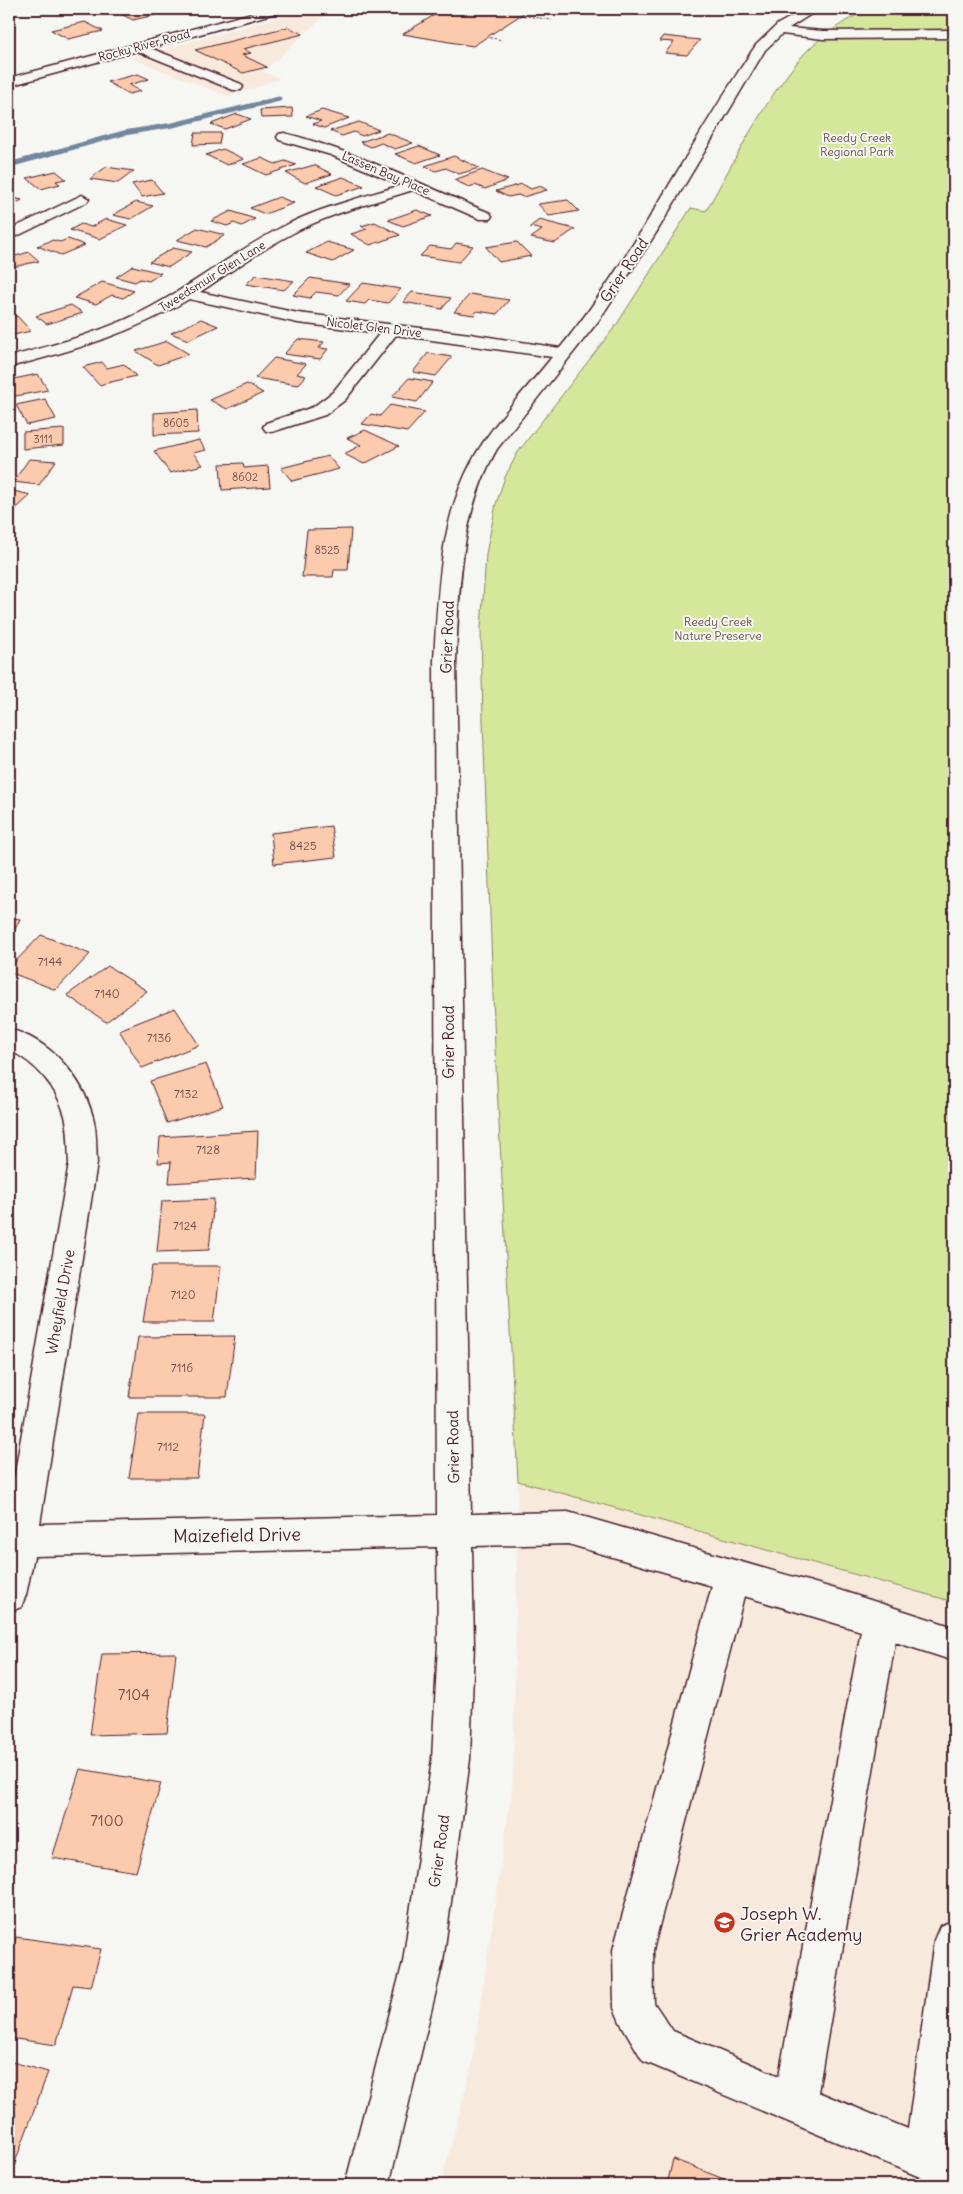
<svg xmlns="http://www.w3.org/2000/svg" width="963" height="2194" font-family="Delius,sans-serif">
<rect width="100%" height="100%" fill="#f6f6f2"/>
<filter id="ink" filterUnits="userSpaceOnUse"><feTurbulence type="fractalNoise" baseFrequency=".02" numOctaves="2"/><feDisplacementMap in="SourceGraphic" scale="10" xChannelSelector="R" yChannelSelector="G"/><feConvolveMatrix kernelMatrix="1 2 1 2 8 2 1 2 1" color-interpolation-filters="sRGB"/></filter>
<g filter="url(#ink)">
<!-- built -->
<g fill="#f8e9dd">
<polygon points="309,9 332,9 263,72 280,78 230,97 131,58"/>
<polygon points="518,1481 954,1602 954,2185 441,2185 472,2064 513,1781"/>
</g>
<!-- green -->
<path fill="#d4e79b" stroke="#8f8363" d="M866,9h88v1593l-436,-121 -23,-433 -12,-327 -2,-92 5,-75 10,-50 9,-27 13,-25 99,-128 74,-116 15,3c30,-53 58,-111 98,-157 17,-18 41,-33 62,-45z"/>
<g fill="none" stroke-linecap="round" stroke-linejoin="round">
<!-- stream -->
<polyline stroke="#72869f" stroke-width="5" points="9,165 124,133 173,125 279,99"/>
</g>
<!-- building -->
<g fill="#fccaac" stroke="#4a1f2b">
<polygon points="129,9 162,9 164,10 155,12 159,14 133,20 121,14 127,13 122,10"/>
<polygon points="444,9 530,9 473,46 403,34"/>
<polygon points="85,22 103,31 68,39 51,30"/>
<polygon points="288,27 303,34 243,49 251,53 242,55 267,67 243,73 195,50"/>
<polygon points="663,36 700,40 687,55 665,53 674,42 659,41"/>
<polygon points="138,74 149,79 129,85 141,91 129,94 107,82"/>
<polygon points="292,108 293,117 261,118 260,110"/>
<polygon points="322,110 349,118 324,128 313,124 321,121 306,116"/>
<polygon points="237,114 251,119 225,129 211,124"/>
<polygon points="359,122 379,130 362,136 354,132 342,136 330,131"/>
<polygon points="195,133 221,133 219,144 193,145"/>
<polygon points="388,133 413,143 395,149 381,143 371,147 360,142"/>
<polygon points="419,146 440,155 416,163 395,154"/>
<polygon points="223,149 244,159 227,165 206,155"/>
<polygon points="454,156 479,168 459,174 446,168 436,171 425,166"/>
<polygon points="262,158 275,164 285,161 296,165 266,175 243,164"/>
<polygon points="314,165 332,174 305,183 286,173"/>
<polygon points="106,167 134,171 118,183 90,179"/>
<polygon points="482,170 508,180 485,189 475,185 469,187 454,180"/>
<polygon points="56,171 66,179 56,181 60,184 41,189 27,178"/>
<polygon points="343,177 364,186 336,195 316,186"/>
<polygon points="152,180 163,193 142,197 132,184"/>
<polygon points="522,184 531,189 540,186 547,190 523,197 518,195 508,197 496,191"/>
<polygon points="9,197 22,200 9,207"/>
<polygon points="279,197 294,203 265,214 250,208"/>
<polygon points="568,200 579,211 549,216 538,204"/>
<polygon points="136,202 153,206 131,219 113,215"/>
<polygon points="417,210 432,216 403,226 388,220"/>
<polygon points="231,211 255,219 242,226 234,223 227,226 211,221"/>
<polygon points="106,219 127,225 100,239 70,230 81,224 91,227"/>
<polygon points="539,220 575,229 555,243 531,238 542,230 530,227"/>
<polygon points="375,222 400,235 370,245 351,234 367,229 361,226"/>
<polygon points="197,228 225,235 206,247 177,240"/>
<polygon points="68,239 85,245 61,255 37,246 53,240 60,242"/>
<polygon points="327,242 354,250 333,262 306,253"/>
<polygon points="517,242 531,256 499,262 486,247"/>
<polygon points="456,243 473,246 459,262 420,256 430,246 451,249"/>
<polygon points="173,248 192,252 169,267 149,262"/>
<polygon points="29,252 39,261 9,268 9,258"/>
<polygon points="133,266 161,273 149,281 140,279 135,282 116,277"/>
<polygon points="256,275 294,281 284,290 246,284"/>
<polygon points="310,278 349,284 339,295 316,292 310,298 293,295"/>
<polygon points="102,282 134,291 123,298 112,295 96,304 74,298"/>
<polygon points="363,283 401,289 388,303 369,300 365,304 346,301"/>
<polygon points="412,292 451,298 442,309 403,302"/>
<polygon points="470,294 509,300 497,314 477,311 474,315 454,312"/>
<polygon points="71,305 83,313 47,324 36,316"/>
<polygon points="17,316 31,331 9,336 9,318"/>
<polygon points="201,319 218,326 188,340 171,333"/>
<polygon points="298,339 324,342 319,348 328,349 320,359 284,354"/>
<polygon points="167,341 189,354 158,365 136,351"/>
<polygon points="428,353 452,357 436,376 413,372"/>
<polygon points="274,358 306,364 297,374 306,376 298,385 255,378"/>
<polygon points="102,362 107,368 124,364 136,376 99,385 83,367"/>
<polygon points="38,374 48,390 10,397 9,380"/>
<polygon points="409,378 433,382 417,402 392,397"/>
<polygon points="247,384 263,393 227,409 210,400"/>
<polygon points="45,399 56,419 27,425 16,405"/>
<polygon points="390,405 425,412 407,432 362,424 371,414 380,416"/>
<polygon points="197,410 198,433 154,435 154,413"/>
<polygon points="64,429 64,445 23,449 23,432"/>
<polygon points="365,430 399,446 364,464 344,454 361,445 347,438"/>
<polygon points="199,440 206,450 193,453 203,465 170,473 154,451"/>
<polygon points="328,456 339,469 292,481 281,468"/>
<polygon points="29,459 56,461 39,485 13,482"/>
<polygon points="243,463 244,468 268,466 270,487 222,490 220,464"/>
<polygon points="9,490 31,495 9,515"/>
<polygon points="351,529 348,570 334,570 333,577 302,577 307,530"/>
<polygon points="331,826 336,857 274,864 271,833"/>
<polygon points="9,917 20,919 9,941"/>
<polygon points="41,935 90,954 56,990 9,972 9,968"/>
<polygon points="108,966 147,991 106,1022 67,995"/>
<polygon points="175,1008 199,1045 142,1068 119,1030"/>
<polygon points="206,1064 223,1106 167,1123 150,1081"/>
<polygon points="258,1131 256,1178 169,1183 171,1162 158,1163 160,1137"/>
<polygon points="214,1199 209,1250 157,1252 162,1201"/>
<polygon points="152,1266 221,1266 214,1322 143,1322"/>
<polygon points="235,1336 227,1397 129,1397 138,1337"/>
<polygon points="139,1414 205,1414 197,1478 129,1478"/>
<polygon points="176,1653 167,1733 90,1735 102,1654"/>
<polygon points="80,1769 161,1783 136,1872 52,1858"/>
<polygon points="16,1937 101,1949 91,1987 73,1985 56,2045 9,2038 9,1962"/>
<polygon points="9,2061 48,2072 9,2179"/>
<polygon points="673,2159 739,2185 667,2185"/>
</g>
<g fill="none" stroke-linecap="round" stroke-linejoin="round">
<defs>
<g id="minor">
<polygon points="267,9 285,9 283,11 150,48 241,84 243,87 241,90 233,90 137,51 9,86 9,78"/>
<path d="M805,9h14l-30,19 34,3 131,-1v8l-131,1 -41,-5 -17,16 -109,183 -57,87 -102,129c-37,64 -38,140 -41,212l15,853 97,-2 271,78 115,37v34l-59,-19 -77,450 90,37 26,-189 6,-14 14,-6v176l-6,50 6,2v37h-15l-296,-124 -23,-39 -6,-14 -1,-58 99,-364 -144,-42 -96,2 2,98 -4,115 -27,203 -54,223h-44l58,-223 29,-203 6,-115 -1,-97 -403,9 -8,39 -5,12 -12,5v-105l60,-344c-1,-15 0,-32 -4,-47 -8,-29 -29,-53 -56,-66v-21c41,11 73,47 84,88 4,14 3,31 4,46l-57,361 397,-9 -3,-854c4,-66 5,-138 37,-198 19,-37 55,-73 81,-106l-156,-22 -51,65 -20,15 -53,17 -6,-1 -3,-4 3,-4 47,-16 20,-15 47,-59 -82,-10 -109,-24c-56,34 -117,52 -180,68v-10c48,-13 98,-26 142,-50 48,-26 90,-60 139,-84 35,-17 74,-26 111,-38l-70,-30 -52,-15 -2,-3 2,-3 5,-1c72,18 137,52 206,80l2,3 -2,3h-10l-67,-29c-38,12 -77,22 -112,39 -36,18 -68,41 -101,63l98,21 172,21 90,14c76,-94 128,-203 196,-303l22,-21zM744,1596l117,35 -82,445 -106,-45 -19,-28 -1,-53z"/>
<polygon points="82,195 89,199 87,202 9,240 9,230"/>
</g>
</defs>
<!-- minor casing -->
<use href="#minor" stroke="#4a1f2b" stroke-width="3"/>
<!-- path -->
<g stroke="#4a1f2b" stroke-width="1" stroke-dasharray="2 2" stroke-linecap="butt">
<polyline points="520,15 552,20"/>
<polyline points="486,37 502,40"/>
</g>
<!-- minor -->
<use href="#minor" fill="#f6f6f2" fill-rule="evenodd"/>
</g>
</g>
<!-- icons -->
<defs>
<symbol id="school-disc" viewBox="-11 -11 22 22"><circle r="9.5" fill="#c8321e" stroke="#f6f6f2"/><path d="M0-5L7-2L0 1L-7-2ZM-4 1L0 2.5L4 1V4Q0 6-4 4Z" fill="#fff"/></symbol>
</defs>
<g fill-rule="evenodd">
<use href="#school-disc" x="712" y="1910" width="25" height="25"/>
</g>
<g text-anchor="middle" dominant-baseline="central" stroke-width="4" stroke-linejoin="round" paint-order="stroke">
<!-- far-number labels -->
<g font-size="11" fill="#764a4b">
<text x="176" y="423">8605</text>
<text x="43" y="439">3111</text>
<text x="245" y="477">8602</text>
<text x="327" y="550">8525</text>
</g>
<!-- far-street labels -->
<g font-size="12" fill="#4a1f2b" stroke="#f6f6f2">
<text transform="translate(144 45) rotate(-15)">Rocky River Road</text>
<text transform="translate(386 173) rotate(23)">Lassen Bay Place</text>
<text transform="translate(212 276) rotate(-32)">Tweedsmuir Glen Lane</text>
<text transform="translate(374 327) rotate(7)">Nicolet Glen Drive</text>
</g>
<!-- far-park labels -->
<g font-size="12" fill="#6c5147" stroke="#f6f6f2">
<text x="857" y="137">Reedy Creek<tspan x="857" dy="14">Regional Park</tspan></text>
<text x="718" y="621">Reedy Creek<tspan x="718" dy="14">Nature Preserve</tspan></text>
</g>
<!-- number labels -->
<g font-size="12" fill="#764a4b">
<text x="303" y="845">8425</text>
<text x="50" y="961">7144</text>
<text x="107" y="993">7140</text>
<text x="159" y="1037">7136</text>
<text x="186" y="1093">7132</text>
<text x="208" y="1149">7128</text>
<text x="185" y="1225">7124</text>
<text x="183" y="1294">7120</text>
<text x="182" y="1367">7116</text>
<text x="168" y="1446">7112</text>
</g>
<!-- street labels -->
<g font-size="15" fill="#4a1f2b" stroke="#f6f6f2">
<text transform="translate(624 270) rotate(-56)">Grier Road</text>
<text transform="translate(447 637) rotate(-88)">Grier Road</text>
<text transform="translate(448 1042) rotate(-90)">Grier Road</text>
<text transform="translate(60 1302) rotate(-80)">Wheyfield Drive</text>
<text transform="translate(453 1447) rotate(-91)">Grier Road</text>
<text transform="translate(439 1851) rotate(-82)">Grier Road</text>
</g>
<!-- near-number labels -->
<g font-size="15" fill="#764a4b">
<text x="134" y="1694">7104</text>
<text x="107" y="1820">7100</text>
</g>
<!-- near-street labels -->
<g font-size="18" fill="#4a1f2b" stroke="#f6f6f2">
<text transform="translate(237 1535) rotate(-1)">Maizefield Drive</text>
</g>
<!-- near-poi labels -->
<g font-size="18" fill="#4a1f2b" stroke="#f6f6f2" text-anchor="start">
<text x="740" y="1913">Joseph W.<tspan x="740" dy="21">Grier Academy</tspan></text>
</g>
</g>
<!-- margin -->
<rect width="963" height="2194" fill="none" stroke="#f6f6f2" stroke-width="30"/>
<rect x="15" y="15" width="933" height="2164" fill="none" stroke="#4a1f2b" stroke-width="2" filter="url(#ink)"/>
</svg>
